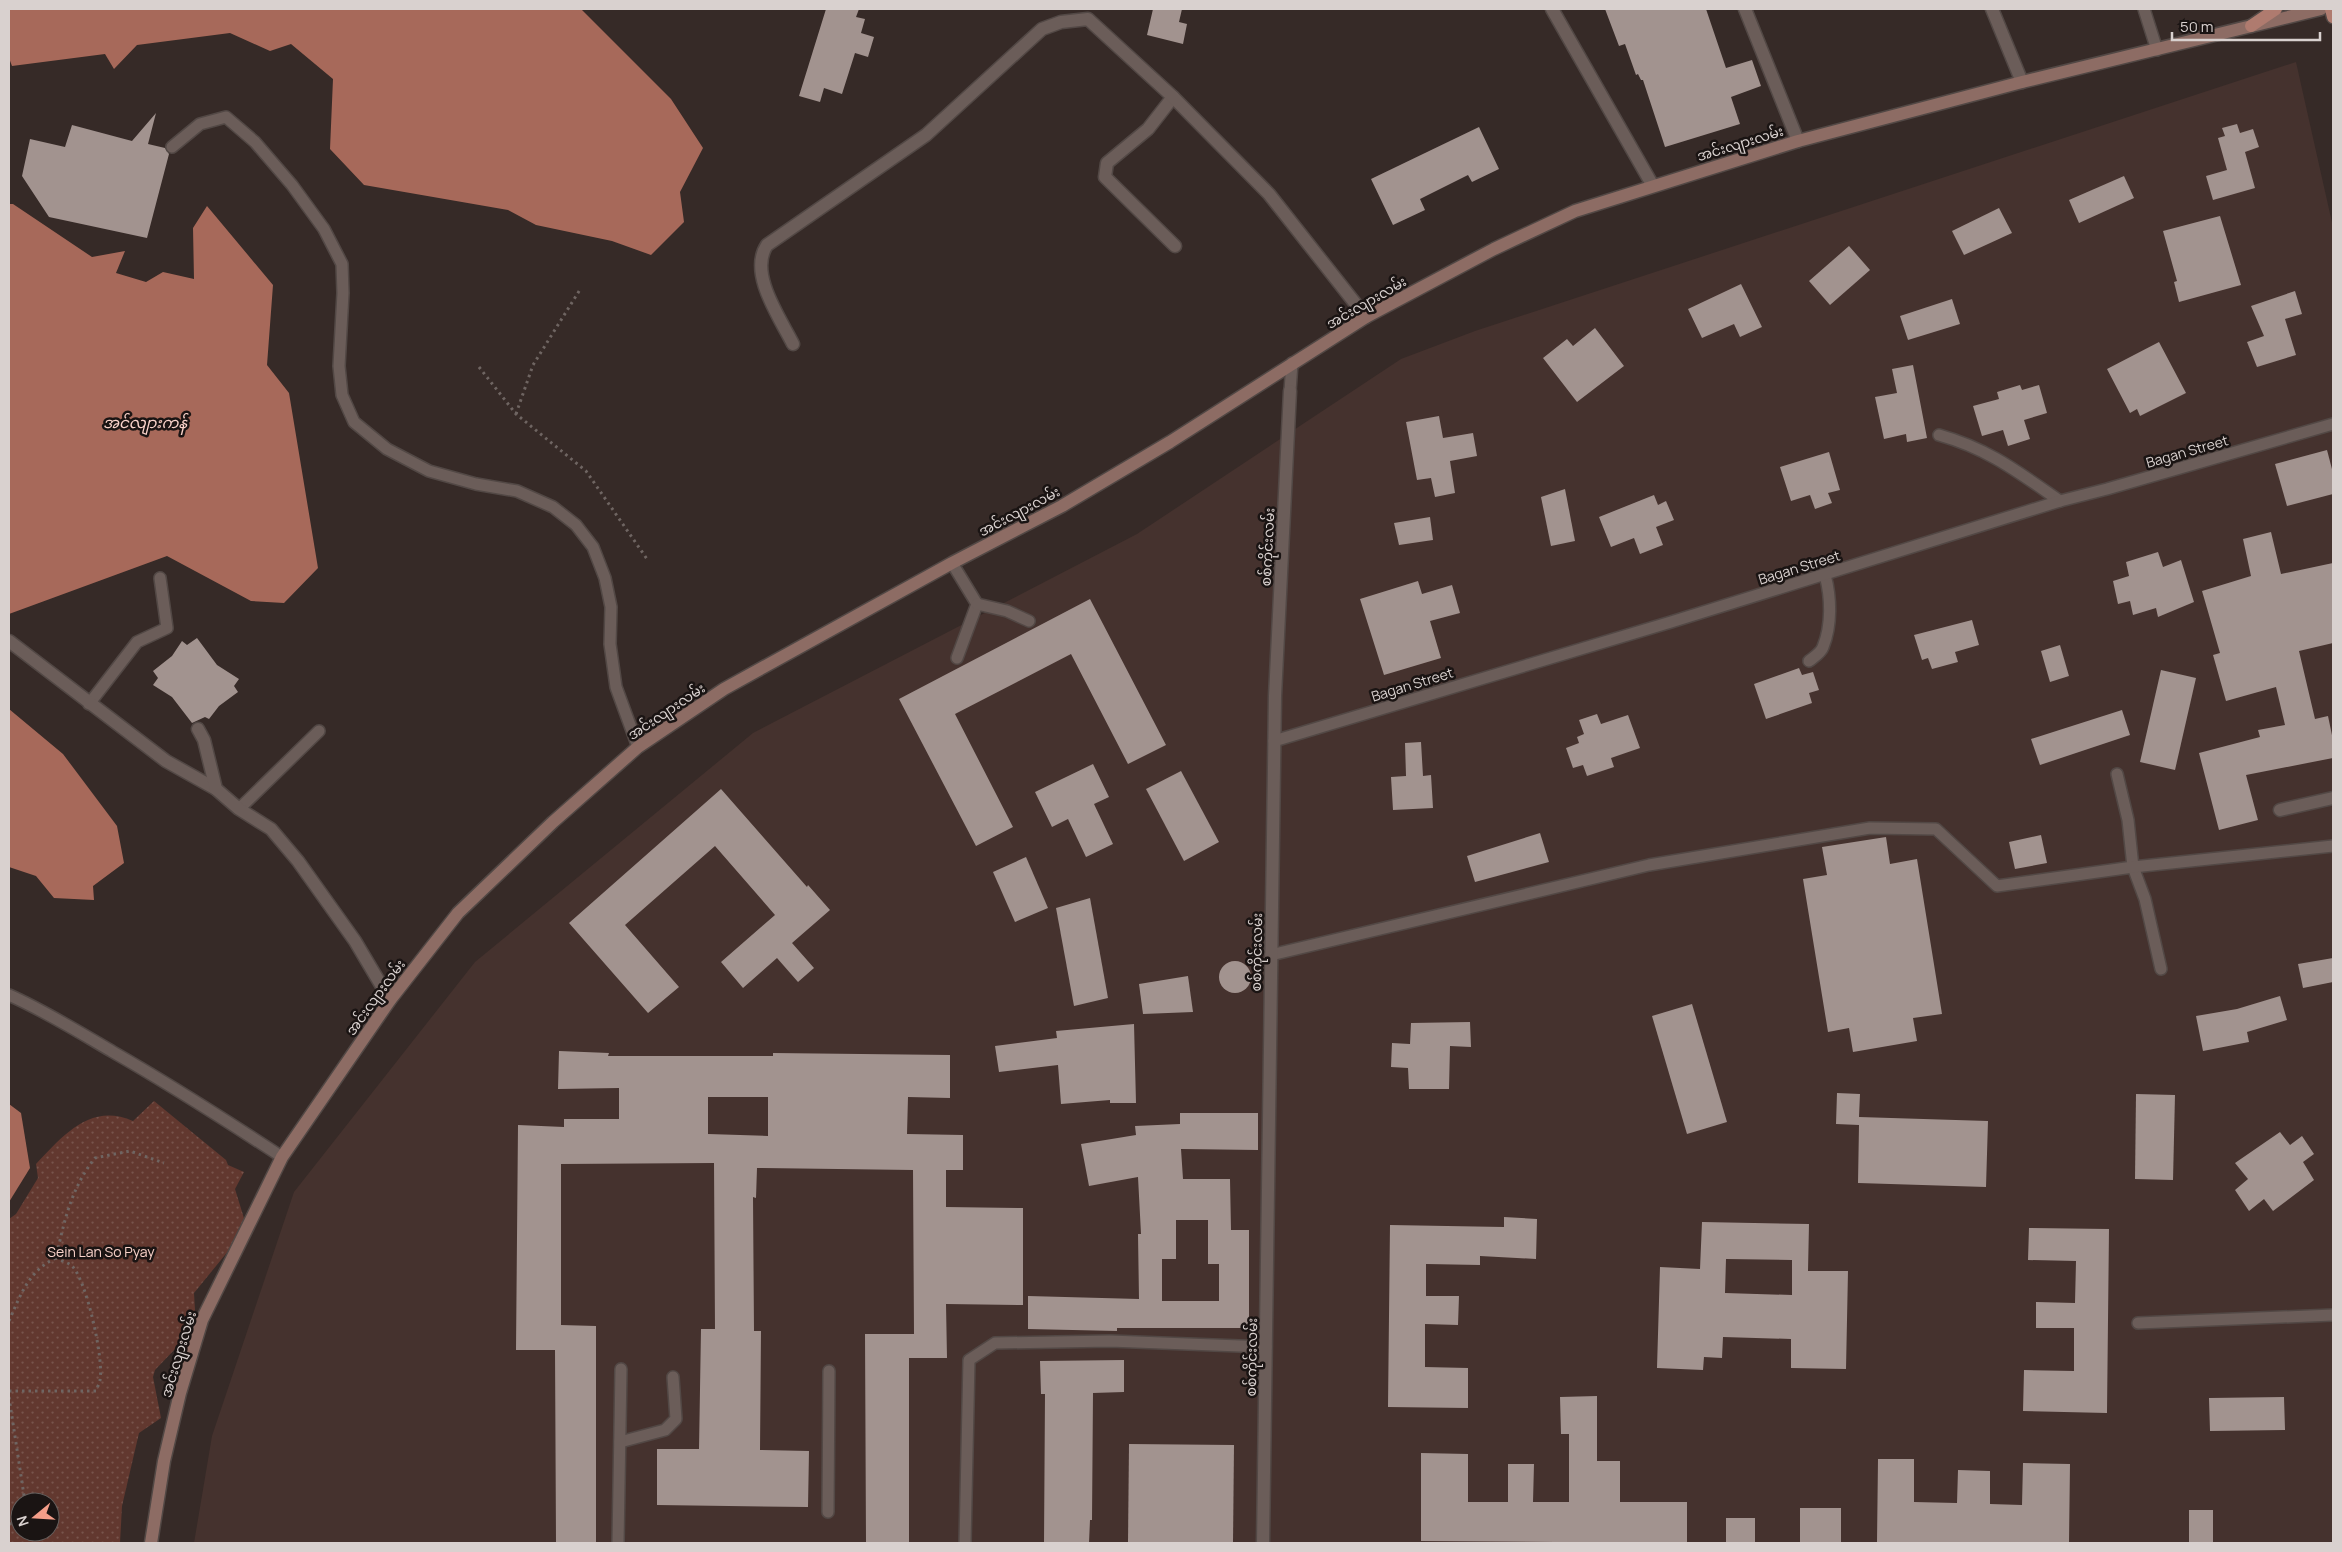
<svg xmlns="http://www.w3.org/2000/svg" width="2342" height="1552" font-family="Manrope,'Noto Sans Myanmar',sans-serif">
<defs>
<pattern id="grass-dots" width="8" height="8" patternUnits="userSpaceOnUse" patternTransform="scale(1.25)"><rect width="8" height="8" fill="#62382f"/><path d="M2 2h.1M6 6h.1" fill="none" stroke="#78544c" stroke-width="1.8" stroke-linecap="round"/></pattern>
</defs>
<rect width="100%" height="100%" fill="#362a27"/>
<!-- built -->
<polygon fill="#45322e" points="2296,62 2333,227 2333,1543 194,1543 212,1436 294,1192 475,962 753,733 1137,534 1401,359 1475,331"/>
<!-- grass -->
<path fill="url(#grass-dots)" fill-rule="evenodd" d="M154,1101l72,59 2,5 16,7 -9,17 12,39 -53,65 2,34 -41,43 -2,7 8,41 -22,15 -17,73 -2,37h-111v-324l7,-5 22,-36 -2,-14c27,-28 54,-62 97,-43zM20,1502h30v30h-30z"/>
<!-- water -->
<g fill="#a7695a">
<polygon points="9,9 581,9 671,99 703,148 680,192 684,222 651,255 612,241 536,225 508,210 364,185 330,149 333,79 291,44 270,51 230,33 137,45 114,69 105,54 12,66 9,58"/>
<polygon points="9,204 13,204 92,257 125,251 116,273 146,282 163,272 194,279 193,228 207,206 273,285 267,365 289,393 318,568 284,603 251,601 167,556 9,614"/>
<polygon points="9,709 63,754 117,826 124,863 93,886 94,900 54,898 36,876 9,867"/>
<polygon points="9,1104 21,1113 30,1168 9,1202"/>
</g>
<!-- building -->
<g fill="#a2938f" fill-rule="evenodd">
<polygon points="826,9 859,9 856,17 865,19 861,33 874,37 868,57 855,53 842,94 824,88 820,102 799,96"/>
<polygon points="1153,9 1182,9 1179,22 1187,24 1183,44 1147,35"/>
<polygon points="1605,9 1706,9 1726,68 1752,60 1761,86 1731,97 1740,124 1665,147 1643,80 1641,80 1638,74 1636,75 1625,44 1619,46"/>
<polygon points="156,113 148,144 165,148 169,154 147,238 49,217 22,176 30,139 65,147 72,125 132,141"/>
<polygon points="2237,124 2240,133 2253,129 2259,147 2245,152 2255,188 2213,200 2206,176 2227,170 2218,138 2225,136 2222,128"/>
<polygon points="1479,127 1499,169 1472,182 1468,175 1420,199 1425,210 1393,225 1371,179"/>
<polygon points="2124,176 2134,198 2079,223 2069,200"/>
<polygon points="1999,208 2012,233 1964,255 1952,231"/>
<polygon points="2220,216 2241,285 2179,302 2174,282 2177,281 2163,231"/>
<polygon points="1849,246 1870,270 1830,305 1809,281"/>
<polygon points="1741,284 1762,327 1740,337 1734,324 1702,338 1688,309"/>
<polygon points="2295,291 2302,314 2285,319 2296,355 2257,367 2247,342 2264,336 2251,306"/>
<polygon points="1952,299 1960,324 1908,340 1900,316"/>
<polygon points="1595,328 1624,366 1577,402 1543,358 1567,339 1573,346"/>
<polygon points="2159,342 2186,393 2140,416 2137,409 2130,413 2107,369"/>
<polygon points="1913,365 1927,438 1907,442 1906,434 1884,439 1875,397 1897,393 1892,369"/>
<polygon points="2020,385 2022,390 2039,385 2047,413 2024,420 2030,439 2008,446 2003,430 1982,436 1973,406 1999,399 1997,392"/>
<polygon points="1439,416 1443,438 1473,433 1477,456 1450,461 1455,493 1435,497 1431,478 1417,480 1406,422"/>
<polygon points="2327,450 2333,473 2333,494 2287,506 2275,464"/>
<polygon points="1829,452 1840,490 1828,493 1832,503 1815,509 1810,495 1791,501 1780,467"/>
<polygon points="1565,489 1575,541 1551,546 1541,497"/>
<polygon points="1654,495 1658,505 1666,501 1674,520 1656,527 1663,545 1640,554 1634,538 1611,547 1599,517"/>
<polygon points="1430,517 1433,540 1399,545 1394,523"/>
<polygon points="2271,532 2281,574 2333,563 2333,643 2299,651 2315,719 2328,716 2333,740 2333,758 2246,775 2258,820 2219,830 2199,753 2260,737 2258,730 2285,725 2276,687 2226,701 2213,655 2220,653 2202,591 2251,576 2243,539"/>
<polygon points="2158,552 2163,567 2181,560 2194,602 2158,617 2156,608 2133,615 2130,601 2118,604 2113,581 2129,576 2126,562"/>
<polygon points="1418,581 1422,594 1452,585 1460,613 1430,621 1441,658 1384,675 1360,599"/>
<polygon points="1090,599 1166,745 1128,764 1071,654 955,714 1013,827 976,846 899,699"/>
<polygon points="1972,620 1979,645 1955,652 1958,662 1932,669 1928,658 1922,660 1914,635"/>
<polygon points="197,638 217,665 239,679 234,686 238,692 219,706 209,719 205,717 192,723 172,697 153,685 158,678 153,671 172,656 182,641 187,645"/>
<polygon points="2060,645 2069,676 2050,682 2041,651"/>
<polygon points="1799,668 1802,675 1813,672 1819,690 1809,693 1812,703 1766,719 1754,684"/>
<polygon points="2161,670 2196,678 2175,770 2140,762"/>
<polygon points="2122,710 2130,735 2040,765 2031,739"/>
<polygon points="1597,714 1601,724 1628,715 1640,748 1611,758 1614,767 1587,776 1583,765 1573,768 1566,748 1579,743 1577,737 1584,734 1579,720"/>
<polygon points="1421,742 1423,776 1431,775 1433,808 1393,810 1391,777 1406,776 1405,743"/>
<polygon points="1093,764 1109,797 1094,804 1113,844 1086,857 1068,819 1052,827 1035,792"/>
<polygon points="1181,771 1219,842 1184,861 1146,789"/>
<polygon points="721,789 807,887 808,885 830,910 792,943 814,968 798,982 777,958 743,988 721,962 775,915 715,846 625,925 679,987 648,1013 569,923"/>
<polygon points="1540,833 1549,862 1475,882 1467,856"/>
<polygon points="2041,835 2047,863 2015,869 2009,842"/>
<polygon points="1886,837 1890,864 1917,859 1942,1014 1913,1018 1917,1041 1853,1052 1849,1028 1828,1032 1803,879 1827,875 1822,847"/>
<polygon points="1026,857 1048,908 1015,922 993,872"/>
<polygon points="1090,898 1108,998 1074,1006 1056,908"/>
<polygon points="2333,958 2333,982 2303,988 2298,964"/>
<circle cx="1235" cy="977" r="16"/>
<polygon points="1188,976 1193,1012 1143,1014 1139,984"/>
<polygon points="2280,996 2287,1020 2247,1032 2249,1042 2203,1051 2196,1016 2237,1009"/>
<polygon points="1692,1004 1727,1122 1687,1134 1652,1016"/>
<polygon points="1470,1022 1471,1047 1450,1046 1449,1089 1409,1089 1408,1068 1391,1067 1392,1043 1410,1044 1411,1023"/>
<polygon points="1134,1024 1136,1103 1110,1103 1110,1100 1061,1104 1058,1065 999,1072 995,1046 1057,1038 1056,1031"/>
<path d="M559,1051l50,2 -1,3h165v-3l177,2v43l-42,-1 -1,37 56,1v35h-17v37l77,1v97l-77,-1 1,54h-38v185h-43l-1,-209h49l-1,-164 -156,-2 -1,30 -3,-1 1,134h7l-1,119 49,1 -1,56 -151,-2v-56h42l2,-120h14l-1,-166 -153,1v161l35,1v217h-40l-1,-193h-39l2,-225 46,2v-8h55v-31l-61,1zM708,1097h60v39l-60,-2z"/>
<polygon points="1837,1093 1860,1094 1859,1117 1988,1121 1986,1187 1858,1183 1859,1125 1836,1124"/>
<polygon points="2136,1094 2175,1095 2173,1180 2135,1179"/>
<path d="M1180,1113h78v37l-77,-1 2,30h47l1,51h18v98h-132v3l-89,-2v-33l111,3 -1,-65h3l-3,-57 -49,9 -8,-42 55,-9 -1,-9 45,-2zM1176,1220h32v44h11v37h-57v-42h14z"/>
<polygon points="2280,1132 2290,1145 2302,1136 2314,1154 2303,1162 2314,1180 2273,1211 2264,1199 2249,1211 2235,1190 2248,1179 2235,1163"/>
<polygon points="1504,1217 1537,1219 1536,1259 1480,1256 1480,1265 1426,1264 1426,1296 1459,1296 1458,1325 1425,1324 1425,1367 1468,1368 1468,1408 1388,1407 1390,1225 1504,1227"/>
<path d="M1702,1222l107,2 -1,47h40l-2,98 -55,-1v-29l-68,-2 -1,21 -18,-1 -1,13 -46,-2 3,-101 40,2zM1726,1259l66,1v35l-67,-2z"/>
<polygon points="2029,1228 2109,1229 2107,1413 2023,1411 2024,1370 2074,1371 2074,1328 2036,1328 2036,1302 2075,1303 2076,1261 2028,1260"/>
<polygon points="1124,1360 1124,1392 1093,1393 1092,1520 1090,1520 1089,1543 1044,1543 1045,1394 1041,1394 1040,1361"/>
<polygon points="1597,1396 1597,1461 1620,1461 1620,1502 1687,1502 1687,1543 1421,1541 1421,1453 1468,1454 1468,1502 1508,1502 1508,1464 1534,1464 1533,1502 1569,1502 1569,1434 1561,1434 1560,1397"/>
<polygon points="2284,1397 2285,1430 2210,1431 2209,1398"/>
<polygon points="1129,1444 1234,1445 1233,1543 1128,1543"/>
<polygon points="1878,1459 1914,1459 1914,1502 1957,1503 1958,1470 1990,1471 1990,1504 2022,1505 2023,1463 2070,1464 2069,1543 1877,1542"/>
<rect x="1800" y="1508" width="41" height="35"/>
<rect x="2189" y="1510" width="24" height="33"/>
<rect x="1726" y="1518" width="29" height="25"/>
</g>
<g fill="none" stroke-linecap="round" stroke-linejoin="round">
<defs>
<g id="lane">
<polyline points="2144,9 2157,50"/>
<polyline points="172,147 200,124 226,117 255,142 292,185 324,229 342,264 343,293 339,366 342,395 354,422 387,449 429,471 476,484 517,491 553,507 576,525 593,547 605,578 611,607 610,644 616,687 638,747"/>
<polyline points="1290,391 1292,363"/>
<path d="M1939,435c50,14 79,37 121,66"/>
<polyline points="952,563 977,604 957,658"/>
<polyline points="977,604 1007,611 1029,621"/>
<path d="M1809,661c5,-4 12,-8 14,-14 9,-22 8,-50 2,-72"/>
<polyline points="89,704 137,642 167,628 160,578"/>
<polyline points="1274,741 1671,622 2060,501 2107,489 2333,424"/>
<polyline points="2117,774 2128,820 2133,867 2145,899 2161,969"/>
<polyline points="239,809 319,731"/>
<polyline points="1271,955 1649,865 1870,828 1936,829 1997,886 2133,867 2333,846"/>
<path d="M9,995c36,16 70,37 104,57 58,33 114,69 169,105"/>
<polyline points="2138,1323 2333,1315"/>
<polyline points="620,1442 665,1430 676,1419 673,1377"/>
<polyline points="828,1512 829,1371"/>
<polyline points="618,1543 621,1369"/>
<polyline points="965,1543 969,1360 995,1343 1110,1341 1266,1347"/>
</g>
<g id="street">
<polyline points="1552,9 1653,186"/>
<polyline points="1745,9 1798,141"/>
<polyline points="1992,9 2022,82"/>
<polyline points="1173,97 1148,129 1107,163 1105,177 1175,246"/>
<path d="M793,344c-13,-26 -45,-71 -26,-99l159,-110 116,-106 19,-7 27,-3 85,78 96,97 97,123"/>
<polyline points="9,641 166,761 216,789"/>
<polyline points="198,729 204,740 216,789 239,809 271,829 298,861 355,941 390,1000"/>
<polyline points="2280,810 2333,798"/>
<polyline points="1263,1543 1275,696 1290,391"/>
</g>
<polyline id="secondary" points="151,1543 164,1461 180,1393 202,1320 282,1157 390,1000 458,913 553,822 638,747 724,689 952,563 1062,506 1170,442 1366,317 1494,249 1575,211 1798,141 2022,82 2321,9"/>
<g id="primary">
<polyline points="2331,9 2333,17"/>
<polyline points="2251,26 2276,9"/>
</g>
</defs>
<!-- lane casing -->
<use href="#lane" stroke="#524845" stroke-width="14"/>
<!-- street casing -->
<use href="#street" stroke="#524845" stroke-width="15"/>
<!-- secondary casing -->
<use href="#secondary" stroke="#524845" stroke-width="15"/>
<!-- primary casing -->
<use href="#primary" stroke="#524845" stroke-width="15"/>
<!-- path -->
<g stroke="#6f6562" stroke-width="3" stroke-dasharray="2.5 4" stroke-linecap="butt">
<polyline points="479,367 516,414 586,471 647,559"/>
<polyline points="516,414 533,365 581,288"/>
<path d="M9,1321c11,-25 20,-51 47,-63 8,-36 15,-70 39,-100l35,-7 34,12"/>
<path d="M9,1391h87c1,-4 4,-8 4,-11 4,-21 -13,-97 -27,-113 -3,-4 -12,-6 -17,-9"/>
<polyline points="9,1397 25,1502"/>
<polyline points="9,1524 20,1523"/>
<polyline points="29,1532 30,1543"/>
</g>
<!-- lane -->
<use href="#lane" stroke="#6b5d59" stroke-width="11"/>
<!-- street -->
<use href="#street" stroke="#6b5d59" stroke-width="12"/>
<!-- secondary -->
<use href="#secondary" stroke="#8d6c64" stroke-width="12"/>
<!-- primary -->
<use href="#primary" stroke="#af7b6f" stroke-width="12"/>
</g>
<g text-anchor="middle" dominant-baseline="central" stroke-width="5" stroke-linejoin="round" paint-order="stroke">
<!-- street labels -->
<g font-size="14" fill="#d9d1cf" stroke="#1a1413">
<text transform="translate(1740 143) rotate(-17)">အင်းလျားလမ်း</text>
<text transform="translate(1366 302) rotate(-30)">အင်းလျားလမ်း</text>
<text transform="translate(2187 451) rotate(-16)">Bagan Street</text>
<text transform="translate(1019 511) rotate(-28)">အင်းလျားလမ်း</text>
<text transform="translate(1267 547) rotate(-87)">စစ်ကိုင်းလမ်း</text>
<text transform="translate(1799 567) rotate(-17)">Bagan Street</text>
<text transform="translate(1412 684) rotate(-17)">Bagan Street</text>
<text transform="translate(666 711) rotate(-34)">အင်းလျားလမ်း</text>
<text transform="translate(1256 952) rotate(-89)">စစ်ကိုင်းလမ်း</text>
<text transform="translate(375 997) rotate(-54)">အင်းလျားလမ်း</text>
<text transform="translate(178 1354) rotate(-73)">အင်းလျားလမ်း</text>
<text transform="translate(1251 1357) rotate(-89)">စစ်ကိုင်းလမ်း</text>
</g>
<!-- park labels -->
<g font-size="14" fill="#f9d2c9" stroke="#1a1413">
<text x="101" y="1251">Sein Lan So Pyay</text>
</g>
<!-- water labels -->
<g font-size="15" font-style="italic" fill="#fbd4cb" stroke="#1a1413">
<text x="145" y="422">အင်လျားကန်</text>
</g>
</g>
<!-- border -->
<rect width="2342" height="1552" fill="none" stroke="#d9d1cf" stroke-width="20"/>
<!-- north arrow -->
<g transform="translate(35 1517) rotate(252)"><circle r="24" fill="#1a1413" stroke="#66605e"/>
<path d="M0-4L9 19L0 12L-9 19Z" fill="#f49e89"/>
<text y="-8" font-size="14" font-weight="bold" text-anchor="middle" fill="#d9d1cf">N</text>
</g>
<!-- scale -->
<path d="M2172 32v8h148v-8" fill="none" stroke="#d9d1cf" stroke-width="2.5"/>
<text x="2180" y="32" font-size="15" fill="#d9d1cf" stroke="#1a1413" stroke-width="4" paint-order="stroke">50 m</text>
</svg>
